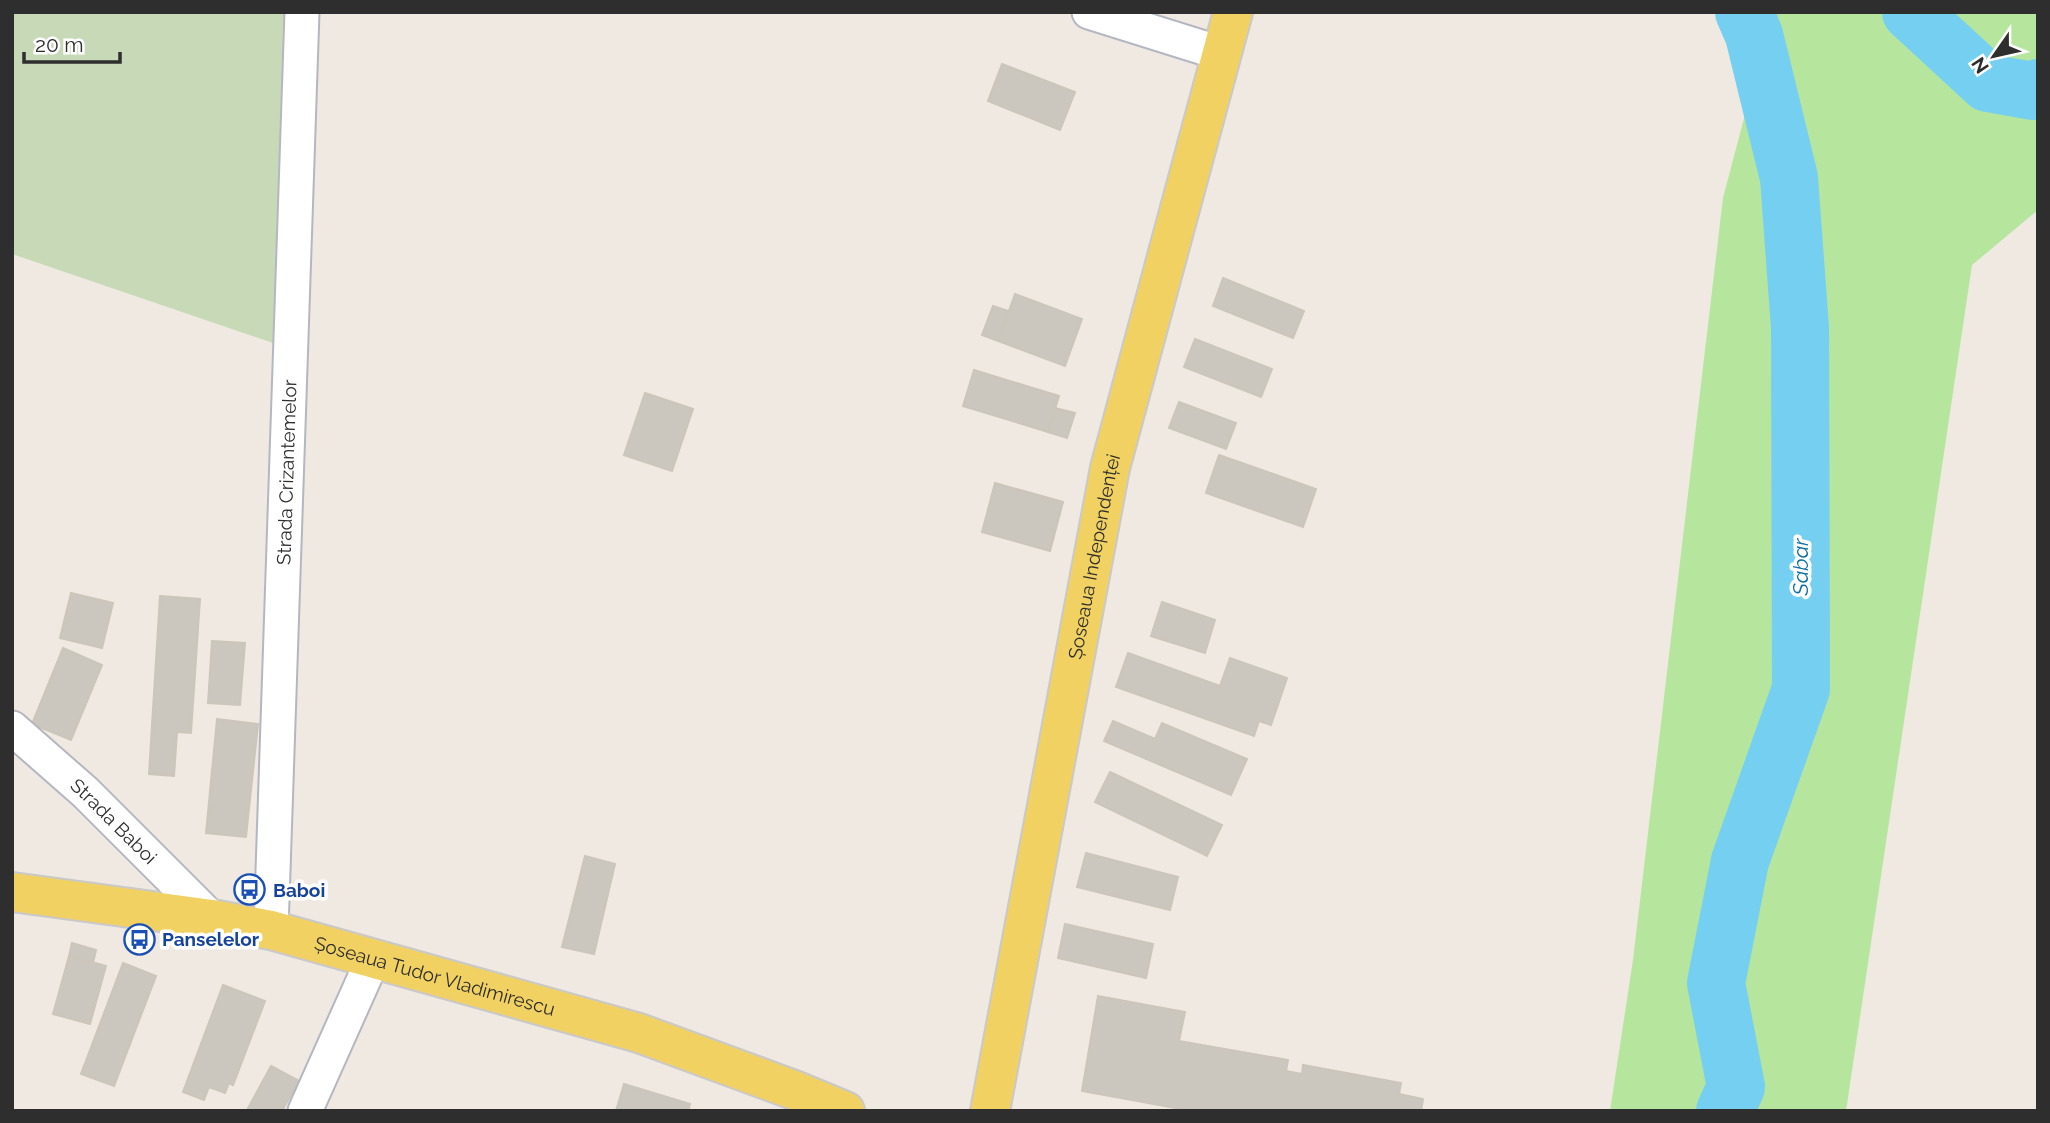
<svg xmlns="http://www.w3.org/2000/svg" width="2050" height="1123" font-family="Raleway,sans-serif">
<rect width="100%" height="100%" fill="#efe9e1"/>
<!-- green -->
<polygon fill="#b6e59e" points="1772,12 2038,12 2038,210 1972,265 1846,1111 1610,1111 1633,960 1723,198"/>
<!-- cemetery -->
<polygon fill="#c8d9b8" points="12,12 287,12 276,344 12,254"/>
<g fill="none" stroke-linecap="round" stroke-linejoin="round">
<!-- river -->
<g stroke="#75cff0" stroke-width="58">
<polyline points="1911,12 1988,83 2033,91 2038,88"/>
<polyline points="1725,1111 1736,1087 1716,983 1740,861 1801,689 1800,328 1789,178 1754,35 1744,12"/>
</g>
</g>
<!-- building -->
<g fill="#cbc7bf" stroke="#cbc5ba" stroke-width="2">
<polygon points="1002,64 1075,92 1060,130 988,101"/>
<polygon points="1223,278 1304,311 1293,338 1213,306"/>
<polygon points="1015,294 1082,319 1065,366 998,341"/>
<polygon points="993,306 1008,311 998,341 982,335"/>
<polygon points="1195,339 1272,369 1261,397 1184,367"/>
<polygon points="974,370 1059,396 1048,432 963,406"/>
<polygon points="645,393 693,409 672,471 624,455"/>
<polygon points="1179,402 1236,423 1226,449 1169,428"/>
<polygon points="1055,408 1075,413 1067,438 1048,432"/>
<polygon points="1219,455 1316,489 1303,527 1206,493"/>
<polygon points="995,483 1063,502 1050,551 982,532"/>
<polygon points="71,593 113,603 102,648 60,638"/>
<polygon points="160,596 200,599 191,733 177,732 174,776 149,774"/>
<polygon points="1162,602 1215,620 1205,653 1151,636"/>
<polygon points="212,641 245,643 240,705 208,703"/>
<polygon points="63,648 102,665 71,740 32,724"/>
<polygon points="1128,653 1220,686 1230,658 1287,678 1271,725 1259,721 1254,736 1116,687"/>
<polygon points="217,719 258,724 246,837 206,833"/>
<polygon points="1113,721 1155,739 1162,723 1247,759 1231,795 1104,741"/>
<polygon points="1110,772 1222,825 1207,856 1095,802"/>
<polygon points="1086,853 1178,877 1170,910 1077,887"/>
<polygon points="585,856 615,864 594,954 562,947"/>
<polygon points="1065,924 1153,944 1146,978 1058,958"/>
<polygon points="72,943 96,950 93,963 69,956"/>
<polygon points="69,956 106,966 90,1024 53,1014"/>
<polygon points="123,963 156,976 114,1086 81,1074"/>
<polygon points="223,985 265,1001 233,1085 229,1083 225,1093 209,1087 204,1100 183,1092"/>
<polygon points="1098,996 1185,1012 1179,1041 1288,1060 1286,1071 1302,1074 1303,1065 1401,1083 1399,1094 1423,1099 1421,1111 1192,1111 1082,1091"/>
<polygon points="271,1066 299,1081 282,1111 249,1111 247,1110"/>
<polygon points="624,1084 690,1104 688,1111 616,1111"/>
</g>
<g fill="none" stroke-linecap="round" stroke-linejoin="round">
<defs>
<g id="minor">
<polyline points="1089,12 1220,53"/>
<path id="s1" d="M12,728l73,64 127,127"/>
<path id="s2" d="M271,930l31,-918"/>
<polyline points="305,1111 373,959"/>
</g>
<g id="major">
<path id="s3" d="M12,892l200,27 59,11 368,103 155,57 51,21"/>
<path id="s4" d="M990,1111l120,-643 123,-456"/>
</g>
</defs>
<!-- minor casing -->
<use href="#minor" stroke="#b4b7c1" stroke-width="37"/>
<!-- major casing -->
<use href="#major" stroke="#c9c9c9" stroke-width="42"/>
<!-- minor -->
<use href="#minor" stroke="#fff" stroke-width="33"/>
<!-- major -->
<use href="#major" stroke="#f2d163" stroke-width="38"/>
</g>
<!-- icons -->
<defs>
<symbol id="bus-ring" viewBox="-11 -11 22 22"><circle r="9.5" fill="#fff" stroke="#1a4fb4" stroke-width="1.5"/><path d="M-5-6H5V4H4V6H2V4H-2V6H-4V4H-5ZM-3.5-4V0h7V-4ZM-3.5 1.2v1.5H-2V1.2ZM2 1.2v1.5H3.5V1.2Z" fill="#1a4fb4"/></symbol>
</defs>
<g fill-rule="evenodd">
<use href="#bus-ring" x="232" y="872" width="35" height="35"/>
<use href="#bus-ring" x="122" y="922" width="35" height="35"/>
</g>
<g text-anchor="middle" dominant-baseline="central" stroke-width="7" stroke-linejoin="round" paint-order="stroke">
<!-- street labels -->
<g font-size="19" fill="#2e2e2e" stroke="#fff">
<text stroke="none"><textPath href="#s2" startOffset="458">Strada Crizantemelor</textPath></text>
<text stroke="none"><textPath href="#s4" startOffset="564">Șoseaua Independenței</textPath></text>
<text stroke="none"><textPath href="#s1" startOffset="138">Strada Baboi</textPath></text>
<text stroke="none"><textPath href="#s3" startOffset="432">Șoseaua Tudor Vladimirescu</textPath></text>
</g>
<!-- transit labels -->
<g font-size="19" font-weight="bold" fill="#164399" stroke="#fff" text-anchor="start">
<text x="273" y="890">Baboi</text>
<text x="162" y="939">Panselelor</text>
</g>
<!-- water labels -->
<g font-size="21" font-style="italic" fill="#0d6fa3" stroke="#fff">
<text transform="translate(1800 567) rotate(-90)">Sabar</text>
</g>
</g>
<!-- border -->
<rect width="2050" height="1123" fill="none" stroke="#2e2e2e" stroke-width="28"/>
<!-- north arrow -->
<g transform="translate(1994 56) rotate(236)" stroke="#ffffff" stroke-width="5" paint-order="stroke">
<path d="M0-5L12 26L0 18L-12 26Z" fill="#2e2e2e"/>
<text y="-10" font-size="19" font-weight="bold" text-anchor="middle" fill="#2e2e2e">N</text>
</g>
<!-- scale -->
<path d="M24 52v10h96v-10" fill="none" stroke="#2e2e2e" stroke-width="3.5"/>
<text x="35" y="52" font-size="21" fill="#2e2e2e" stroke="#ffffff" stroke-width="5" paint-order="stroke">20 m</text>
</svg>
